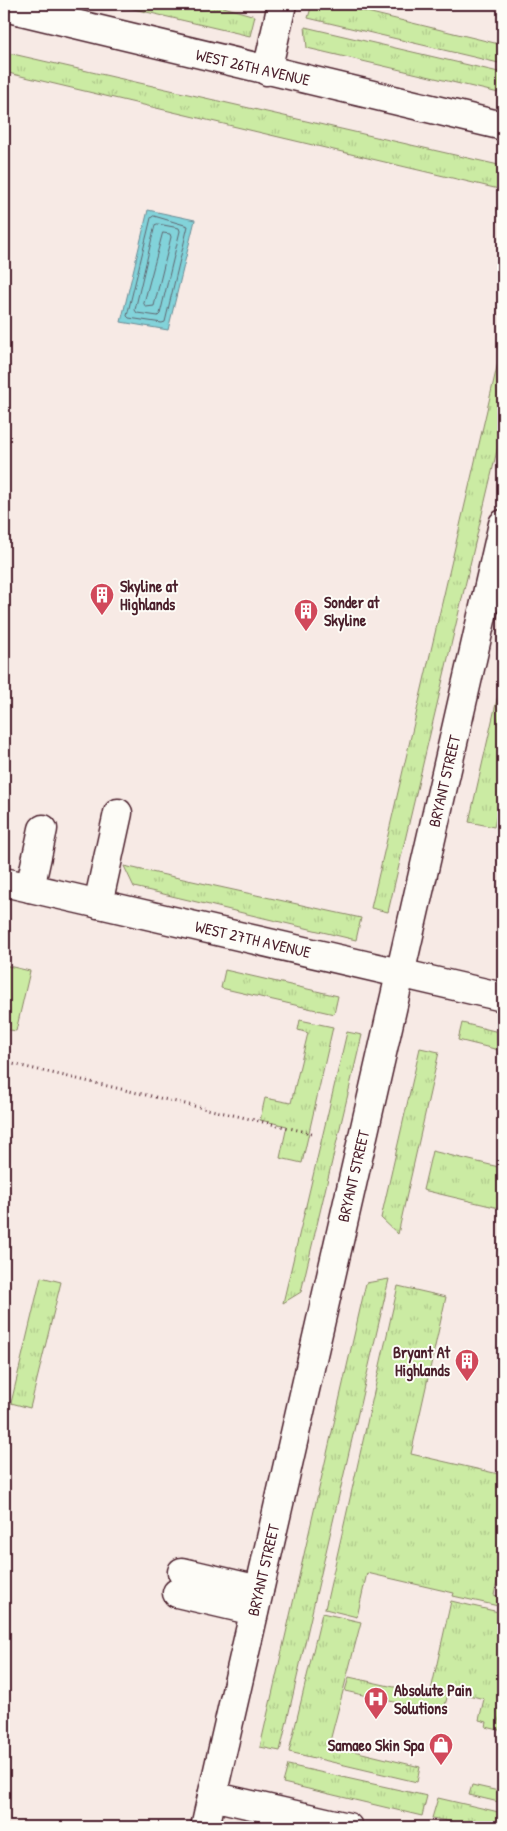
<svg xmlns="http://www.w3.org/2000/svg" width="507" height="1831" font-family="'Patrick Hand',sans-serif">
<defs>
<pattern id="grass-tufts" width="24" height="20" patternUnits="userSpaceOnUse" patternTransform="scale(1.25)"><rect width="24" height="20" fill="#cbeba3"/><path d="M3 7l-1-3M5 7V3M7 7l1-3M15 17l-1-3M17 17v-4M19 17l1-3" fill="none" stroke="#b0c98c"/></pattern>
</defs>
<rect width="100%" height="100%" fill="#f7eae5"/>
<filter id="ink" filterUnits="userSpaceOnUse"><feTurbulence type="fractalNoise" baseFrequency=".02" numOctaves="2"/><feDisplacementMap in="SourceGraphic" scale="10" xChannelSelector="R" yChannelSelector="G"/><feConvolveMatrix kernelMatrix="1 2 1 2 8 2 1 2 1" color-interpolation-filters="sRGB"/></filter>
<g filter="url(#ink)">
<!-- grass -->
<g fill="url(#grass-tufts)" stroke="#8a8567">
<polygon points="112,4 213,4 255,16 250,36"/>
<polygon points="312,4 334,4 503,45 503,64 308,18"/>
<polygon points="305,27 503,73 503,94 307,48"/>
<polygon points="4,52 503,166 503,190 4,72"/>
<polygon points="503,341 503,425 388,912 371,908"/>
<polygon points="503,673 503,787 494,827 469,822"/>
<polygon points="124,866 361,918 356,940 134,887"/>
<polygon points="225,970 338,996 334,1014 221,988"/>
<polygon points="300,1020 333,1027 302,1163 280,1158 287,1126 260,1120 265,1098 291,1103 308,1033 298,1030"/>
<polygon points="462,1023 503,1033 503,1051 458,1040"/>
<polygon points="347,1032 362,1035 301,1292 283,1303"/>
<polygon points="420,1048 439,1052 398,1234 381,1218"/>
<polygon points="432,1151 503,1168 503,1209 423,1190"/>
<polygon points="41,1277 61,1282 30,1408 11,1403"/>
<polygon points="389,1279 280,1751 260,1747 366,1283"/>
<polygon points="398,1286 446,1297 411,1454 503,1475 503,1557 494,1595 503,1598 503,1607 453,1596 454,1593 367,1573 357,1617 325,1609"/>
<polygon points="451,1601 503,1613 503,1731 486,1727 487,1722 479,1720 484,1699 449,1690 443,1713 345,1691 349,1677 430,1695"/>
<polygon points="322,1613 361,1622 329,1745 420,1767 417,1782 289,1752"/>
<polygon points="288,1765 427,1796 422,1816 283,1783"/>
<polygon points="472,1785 503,1792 503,1803 469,1795"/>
<polygon points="438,1798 503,1813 503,1827 474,1827 432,1818"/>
</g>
<!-- park -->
<polygon fill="#cbeba3" stroke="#8a8567" points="4,965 30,971 16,1031 4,1029"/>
<!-- water -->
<polygon fill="#82d3da" stroke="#6c8b94" points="148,210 195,220 168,330 121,322"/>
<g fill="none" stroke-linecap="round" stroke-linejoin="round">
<!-- shore -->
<g stroke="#606771" stroke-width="1">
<polygon points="154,216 188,226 165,322 162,323 129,318 127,316 151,218"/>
<polygon points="158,224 179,228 180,231 160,314 158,316 137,313 135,310 155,225"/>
<polygon points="163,233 170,234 171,237 154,306 146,307 144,304"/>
</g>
<defs>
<g id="minor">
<polyline points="4,7 503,126"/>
<polyline points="267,71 282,4"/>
<polyline points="4,882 503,997"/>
<polyline points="30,888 43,829"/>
<polyline points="98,904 118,813"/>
<polyline points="182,1572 259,1590"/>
<polyline points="177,1593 254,1611"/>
<polyline points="212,1796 348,1827"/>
<polyline points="205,1827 503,524"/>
</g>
</defs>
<!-- minor casing -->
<use href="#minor" stroke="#4a1f2b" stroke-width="31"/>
<!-- path -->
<polyline stroke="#4a1f2b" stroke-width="3" stroke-dasharray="1 4" stroke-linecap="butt" points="4,1062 315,1134"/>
<!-- minor -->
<use href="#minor" stroke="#fdfcf7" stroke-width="28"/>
</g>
</g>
<!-- icons -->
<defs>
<symbol id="building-pin" viewBox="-11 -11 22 30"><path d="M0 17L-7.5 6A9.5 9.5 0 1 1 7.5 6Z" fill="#d1495b" stroke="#fdfcf7"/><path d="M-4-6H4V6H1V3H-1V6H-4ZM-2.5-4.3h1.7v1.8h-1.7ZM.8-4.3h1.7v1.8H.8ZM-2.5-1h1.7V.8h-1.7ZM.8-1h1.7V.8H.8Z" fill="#fff"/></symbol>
<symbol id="hospital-pin" viewBox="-11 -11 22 30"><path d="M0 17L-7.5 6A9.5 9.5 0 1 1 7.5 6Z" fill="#d1495b" stroke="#fdfcf7"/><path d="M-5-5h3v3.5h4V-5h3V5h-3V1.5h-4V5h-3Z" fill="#fff"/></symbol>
<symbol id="shop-pin" viewBox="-11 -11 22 30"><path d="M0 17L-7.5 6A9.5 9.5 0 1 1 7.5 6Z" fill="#d1495b" stroke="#fdfcf7"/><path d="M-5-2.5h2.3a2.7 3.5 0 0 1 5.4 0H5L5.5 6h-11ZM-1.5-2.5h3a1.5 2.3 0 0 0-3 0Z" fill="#fff"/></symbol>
</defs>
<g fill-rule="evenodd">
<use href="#building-pin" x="88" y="581" width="28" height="38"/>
<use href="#building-pin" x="292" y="597" width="28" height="38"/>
<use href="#building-pin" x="453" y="1347" width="28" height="38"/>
<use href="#hospital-pin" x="362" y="1685" width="28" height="38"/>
<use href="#shop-pin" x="427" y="1731" width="28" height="38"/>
</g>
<g text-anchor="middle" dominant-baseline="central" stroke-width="4" stroke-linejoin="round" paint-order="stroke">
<!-- street labels -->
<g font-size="16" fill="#4a1f2b" stroke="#fdfcf7">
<text transform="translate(253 67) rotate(13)">WEST 26TH AVENUE</text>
<text transform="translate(444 781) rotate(-77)">BRYANT STREET</text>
<text transform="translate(253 939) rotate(13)">WEST 27TH AVENUE</text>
<text transform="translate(353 1176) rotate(-77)">BRYANT STREET</text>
<text transform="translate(263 1570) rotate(-77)">BRYANT STREET</text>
</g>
<!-- poi labels -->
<g font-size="16" font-weight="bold" fill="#4a1f2b" stroke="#fdfcf7" text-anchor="start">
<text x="120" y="586">Skyline at<tspan x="120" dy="18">Highlands</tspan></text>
<text x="324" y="602">Sonder at<tspan x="324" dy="18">Skyline</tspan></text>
<text x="450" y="1352" text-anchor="end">Bryant At<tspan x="450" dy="18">Highlands</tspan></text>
<text x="394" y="1690">Absolute Pain<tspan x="394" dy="18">Solutions</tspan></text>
<text x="424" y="1745" text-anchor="end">Samaeo Skin Spa</text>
</g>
</g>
<!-- margin -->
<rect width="507" height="1831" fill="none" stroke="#fdfcf7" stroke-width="20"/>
<rect x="10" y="10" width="487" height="1811" fill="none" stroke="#4a1f2b" stroke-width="2" filter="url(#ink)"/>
</svg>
